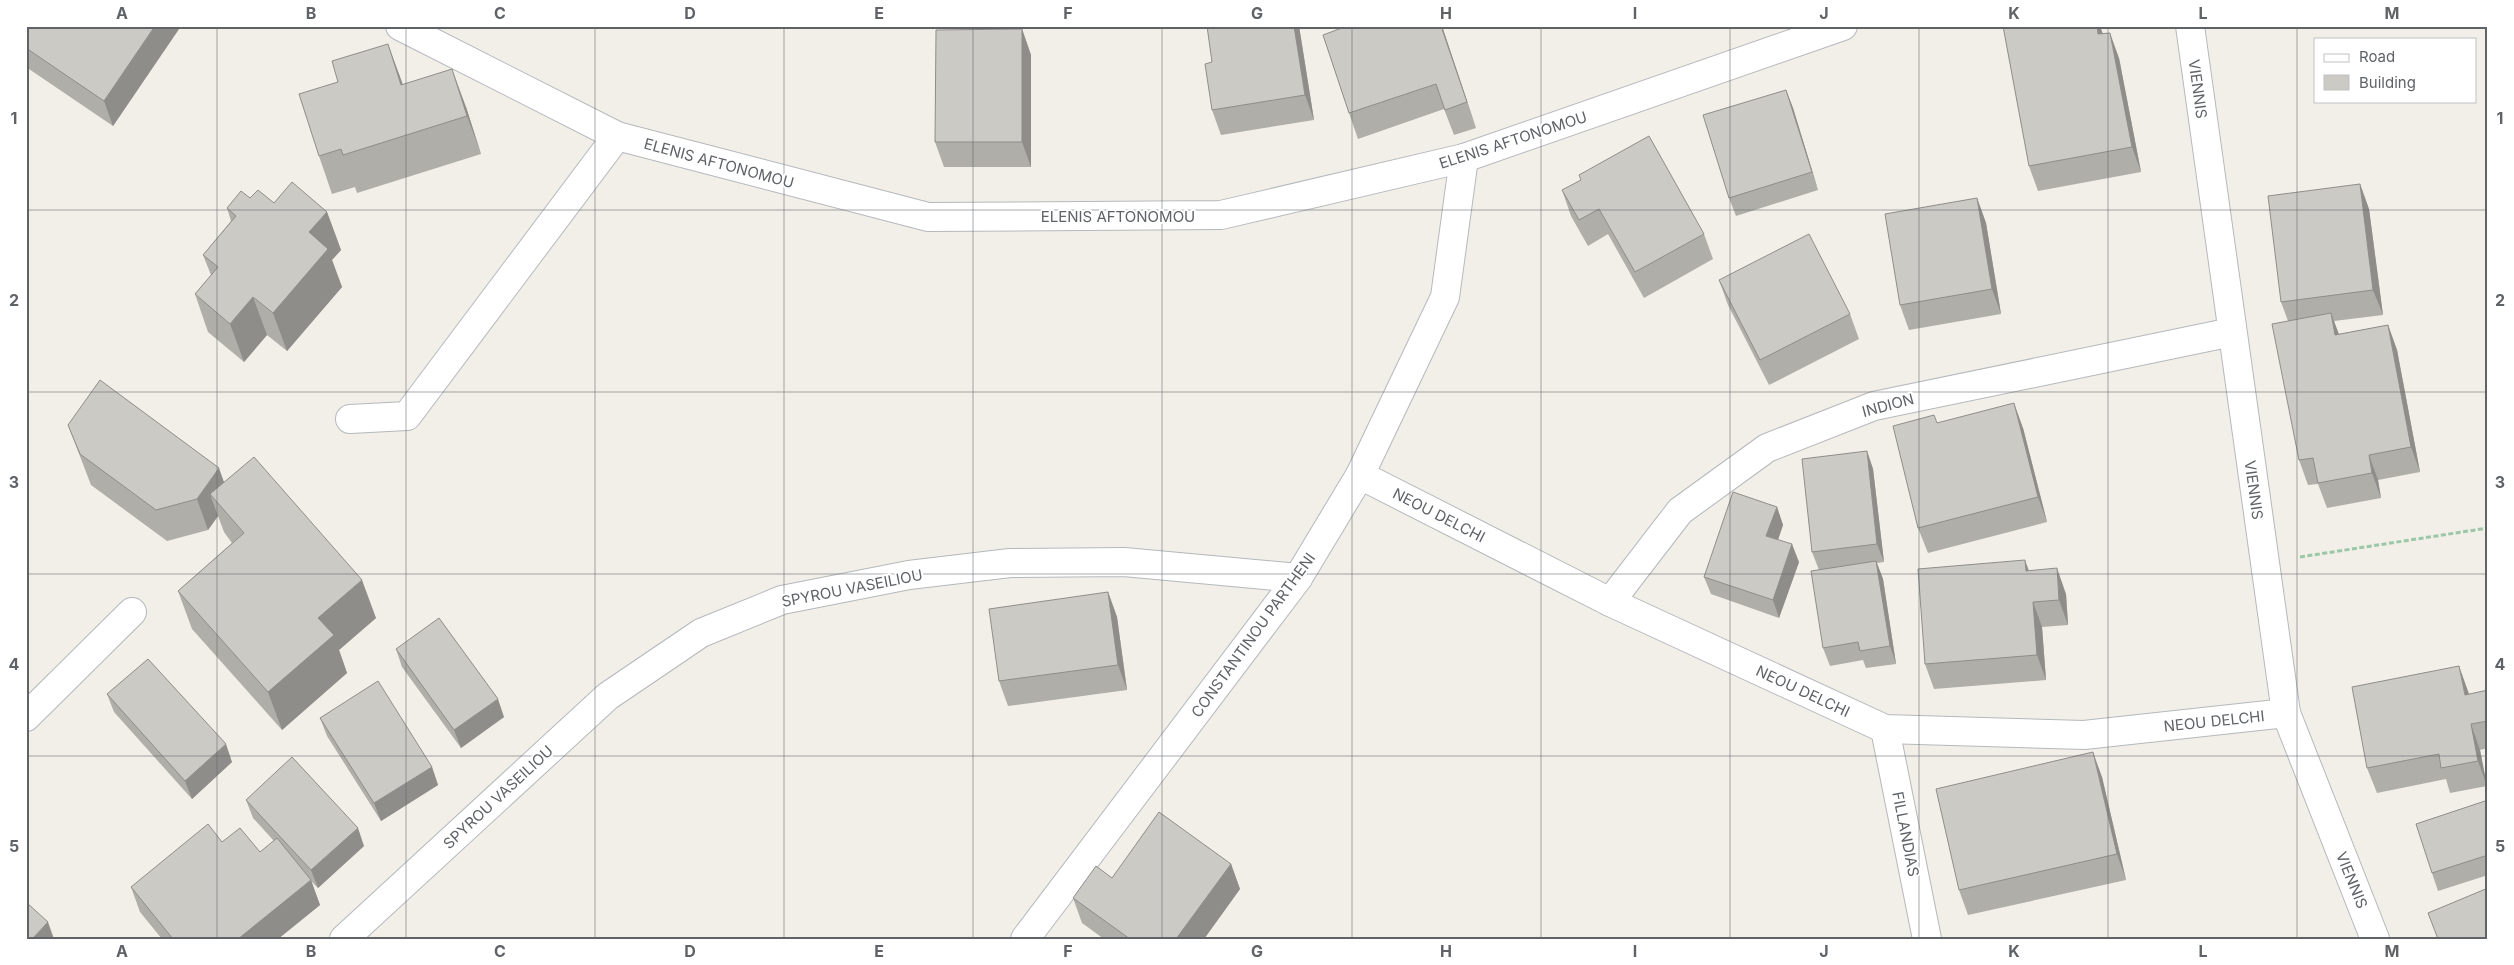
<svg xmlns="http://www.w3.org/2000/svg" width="2514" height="965" font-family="Inter,sans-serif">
<rect width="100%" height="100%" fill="#f1efe8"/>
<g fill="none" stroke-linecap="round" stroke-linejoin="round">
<defs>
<g id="street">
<polyline points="400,26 617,136 928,217 1221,215 1464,158 1843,26"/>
<polyline points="2190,26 2286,713 2375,939"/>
<polyline points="350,419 407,416 617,136"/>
<polyline points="1360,475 1610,602 1885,729 2084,735 2286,713"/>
<polyline points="1610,602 1680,511 1767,448 1874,406 2232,332"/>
<polyline points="26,717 132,612"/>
<polyline points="1885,729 1927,939"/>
<polyline points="344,939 608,696 701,633 782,600 909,575 1010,563 1124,562 1298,578"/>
<polyline points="1025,939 1298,578 1360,475 1445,297 1464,158"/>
</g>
</defs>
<!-- street casing -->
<use href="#street" stroke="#b5b8bc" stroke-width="30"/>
<!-- path -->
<polyline stroke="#9cc7a9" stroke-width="3" stroke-dasharray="5 2.5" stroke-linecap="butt" points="2300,557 2488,528"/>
<!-- street -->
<use href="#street" stroke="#fff" stroke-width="28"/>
</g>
<!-- wall -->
<g fill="#afaea9">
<polygon points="26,26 181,26 113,126 26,67"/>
<polygon points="1299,26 1314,120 1221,135 1212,110 1212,62"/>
<polygon points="1347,26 1442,26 1476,128 1454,135 1444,109 1358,139 1349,113"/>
<polygon points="1022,29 1031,55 1031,167 944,167 935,142"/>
<polygon points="2119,58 2141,172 2038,191 2029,166"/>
<polygon points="402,85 466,107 481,154 357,193 355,187 332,194 319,156"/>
<polygon points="1786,90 1793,108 1818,190 1736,216 1729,198"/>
<polygon points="2360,184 2369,209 2383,315 2334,321 2339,334 2388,325 2397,350 2420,472 2378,480 2381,498 2327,508 2318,484 2308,485 2299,460 2288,321 2281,302"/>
<polygon points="1562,190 1704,234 1713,259 1644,298 1608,234 1588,246 1571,216"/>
<polygon points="250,198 274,203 327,212 341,250 332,260 342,287 287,351 267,335 244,362 208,332 195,294 211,275 203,255 231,221 227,208"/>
<polygon points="1977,198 1986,223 2001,314 1909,330 1900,305"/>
<polygon points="1719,280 1850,314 1859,339 1769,385 1728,305"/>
<polygon points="1937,423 2023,428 2047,522 1928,553 1918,528"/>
<polygon points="68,425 224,482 376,618 339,650 347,673 282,730 192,629 178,591 232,543 224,532 218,516 208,530 167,541 91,485"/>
<polygon points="1867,451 1873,469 1884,562 1877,563 1883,579 1896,664 1866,668 1863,660 1830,666 1823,648 1819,570 1812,552"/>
<polygon points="1777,507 1783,525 1778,540 1799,562 1779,618 1711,594 1704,577"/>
<polygon points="2029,571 2066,594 2068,625 2042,627 2046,680 1934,689 1925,664"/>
<polygon points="1108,592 1117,617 1127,690 1008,706 999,681"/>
<polygon points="396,649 504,717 461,748 402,667"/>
<polygon points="2488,690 2488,748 2480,750 2487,786 2450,793 2446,779 2377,793 2367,768 2468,691 2469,694"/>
<polygon points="107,694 232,762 192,799 114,712"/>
<polygon points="320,718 432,767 438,785 381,821 327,736"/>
<polygon points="2102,777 2126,880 1968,915 1959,890"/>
<polygon points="246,800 364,846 318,888 311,881 320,905 278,939 162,939 140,912 131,887 222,842 260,852 274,841 253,818"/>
<polygon points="2488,800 2488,875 2438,891 2432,873"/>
<polygon points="1231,864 1240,889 1204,939 1104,939 1082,923 1073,898"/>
</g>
<!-- shaded-wall -->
<g fill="#8f8d8a">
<polygon points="155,26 181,26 113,126 104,101"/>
<polygon points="1294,26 1299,26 1314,120 1305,95"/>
<polygon points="1441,26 1442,26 1476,128 1467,102"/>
<polygon points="2097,26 2100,26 2103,34 2098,34"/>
<polygon points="1022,29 1031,55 1031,167 1022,142"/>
<polygon points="2110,33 2119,58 2141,172 2132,147"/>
<polygon points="388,44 402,82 414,123 401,85"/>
<polygon points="452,69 466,107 481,154 467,116"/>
<polygon points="1786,90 1793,108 1818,190 1812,172"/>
<polygon points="2360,184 2369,209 2383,315 2373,290"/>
<polygon points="1977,198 1986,223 2001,314 1992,289"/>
<polygon points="327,212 341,250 332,260 342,287 287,351 273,313 309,232"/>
<polygon points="253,297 267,335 244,362 230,324"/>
<polygon points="2331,313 2340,338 2335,335"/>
<polygon points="2388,325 2397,350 2420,472 2411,447"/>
<polygon points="2014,403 2023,428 2047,522 2038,497"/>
<polygon points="1867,451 1873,469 1884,562 1877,544"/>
<polygon points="2369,455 2378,480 2381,498 2372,473"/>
<polygon points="219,468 230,499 210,494 218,516 208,530 197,499"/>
<polygon points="1777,507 1783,525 1773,554 1766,536"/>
<polygon points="1792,544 1799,562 1779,618 1773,600"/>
<polygon points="2025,560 2034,585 2026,571"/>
<polygon points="1876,561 1883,579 1896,664 1890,646"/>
<polygon points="2057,568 2066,594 2068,625 2059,600"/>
<polygon points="362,580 376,618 339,650 347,673 282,730 268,692 318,618"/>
<polygon points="1108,592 1117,617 1127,690 1118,665"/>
<polygon points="2033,602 2042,627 2046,680 2037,655"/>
<polygon points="2459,666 2468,691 2474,720 2465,695"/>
<polygon points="498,699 504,717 461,748 454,730"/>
<polygon points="2471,724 2480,750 2487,786 2478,761"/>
<polygon points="226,744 232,762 192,799 185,781"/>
<polygon points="2093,752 2102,777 2126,880 2117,854"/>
<polygon points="432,767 438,785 381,821 374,803"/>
<polygon points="358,828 364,846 318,888 311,870"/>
<polygon points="1231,864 1240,889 1204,939 1176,939"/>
<polygon points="311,880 320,905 278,939 238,939"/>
<polygon points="48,922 54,939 32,939"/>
</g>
<!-- building -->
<g fill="#cccac5" stroke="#8f8d8a">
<polygon points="26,26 155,26 104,101 26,48"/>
<polygon points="1207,26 1294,26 1305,95 1212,110 1205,64 1212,62"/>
<polygon points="1347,26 1441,26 1467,102 1445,110 1436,84 1349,113 1323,35"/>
<polygon points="2003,26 2097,26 2098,34 2110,33 2132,147 2029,166"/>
<polygon points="1022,29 1022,142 935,142 936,30"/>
<polygon points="388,44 401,85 452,69 467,116 343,155 341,149 319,156 299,94 338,82 332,61"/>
<polygon points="1786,90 1812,172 1729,198 1703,115"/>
<polygon points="1649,136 1704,234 1635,272 1599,209 1579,220 1562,190 1581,180 1579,175"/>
<polygon points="292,182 327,212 309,232 328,249 273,313 253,297 230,324 195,294 218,267 203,255 236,216 227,208 241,191 250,198 258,190 274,203"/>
<polygon points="2360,184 2373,290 2281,302 2268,196"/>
<polygon points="1977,198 1992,289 1900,305 1885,214"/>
<polygon points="1809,234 1850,314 1760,360 1719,280"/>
<polygon points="2331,313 2335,335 2388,325 2411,447 2369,455 2372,473 2318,483 2313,458 2299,460 2272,324"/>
<polygon points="100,380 219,468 197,499 156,510 80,454 68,425"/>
<polygon points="2014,403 2038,497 1918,528 1893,426 1934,415 1937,423"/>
<polygon points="1867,451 1877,544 1812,552 1802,459"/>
<polygon points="254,457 362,580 318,618 334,635 268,692 178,591 244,533 210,494"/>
<polygon points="1733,492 1777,507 1766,536 1792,544 1773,600 1704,577"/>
<polygon points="2025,560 2026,571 2057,568 2059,600 2033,602 2037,655 1925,664 1918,569"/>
<polygon points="1876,561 1890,646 1860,651 1858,642 1823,648 1811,571"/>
<polygon points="1108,592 1118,665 999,681 989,609"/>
<polygon points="439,618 498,699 454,730 396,649"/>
<polygon points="148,659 226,744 185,781 107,694"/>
<polygon points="2459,666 2465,695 2488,690 2488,721 2471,724 2478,761 2441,768 2439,754 2367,768 2352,687"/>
<polygon points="378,681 432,767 374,803 320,718"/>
<polygon points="2093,752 2117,854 1959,890 1936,789"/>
<polygon points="292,757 358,828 311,870 246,800"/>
<polygon points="2488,800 2488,855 2432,873 2416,824"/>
<polygon points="1159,812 1231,864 1176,939 1130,939 1073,898 1096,866 1112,878"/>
<polygon points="208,824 222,842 240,828 260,852 277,838 311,880 238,939 173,939 131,887"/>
<polygon points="2488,888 2488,939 2438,939 2428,913"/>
<polygon points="26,902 48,922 32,939 26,939"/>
</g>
<!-- grid -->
<path fill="none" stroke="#5f6368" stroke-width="1" stroke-opacity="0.55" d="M217,26v913M406,26v913M595,26v913M784,26v913M973,26v913M1162,26v913M1352,26v913M1541,26v913M1730,26v913M1919,26v913M2108,26v913M2297,26v913M26,210h2462M26,392h2462M26,574h2462M26,756h2462"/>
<g text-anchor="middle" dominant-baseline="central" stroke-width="4" stroke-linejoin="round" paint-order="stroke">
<!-- street labels -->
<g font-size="15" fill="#5f6368" stroke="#fff">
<text transform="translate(2198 89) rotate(82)">VIENNIS</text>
<text transform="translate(1513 140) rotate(-18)">ELENIS AFTONOMOU</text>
<text transform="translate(719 163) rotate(15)">ELENIS AFTONOMOU</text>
<text x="1118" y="216">ELENIS AFTONOMOU</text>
<text transform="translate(1888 405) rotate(-15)">INDION</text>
<text transform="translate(2254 490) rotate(82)">VIENNIS</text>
<text transform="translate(1439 515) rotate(27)">NEOU DELCHI</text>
<text transform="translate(852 588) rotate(-11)">SPYROU VASEILIOU</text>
<text transform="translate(1253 635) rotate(-54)">CONSTANTINOU PARTHENI</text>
<text transform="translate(1803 691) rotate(25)">NEOU DELCHI</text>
<text transform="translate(2214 721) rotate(-6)">NEOU DELCHI</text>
<text transform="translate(498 797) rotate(-43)">SPYROU VASEILIOU</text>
<text transform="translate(1906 834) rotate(79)">FILLANDIAS</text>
<text transform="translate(2352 880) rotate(68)">VIENNIS</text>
</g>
</g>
<!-- border -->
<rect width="2514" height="965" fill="none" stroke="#ffffff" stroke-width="55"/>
<!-- legend -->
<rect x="2314" y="38" width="162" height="65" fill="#ffffff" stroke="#bfc1c3"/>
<rect x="2324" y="54" width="25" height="8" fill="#ffffff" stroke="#bfc1c3"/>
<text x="2359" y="62" font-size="15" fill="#5f6368">Road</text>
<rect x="2324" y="75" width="25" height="15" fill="#cccac5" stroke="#bfc1c3"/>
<text x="2359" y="88" font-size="15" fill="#5f6368">Building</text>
<rect x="28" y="28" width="2458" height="910" fill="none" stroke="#5f6368" stroke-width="2"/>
<g font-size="16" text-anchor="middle" font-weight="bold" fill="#5f6368">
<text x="122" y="19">A</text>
<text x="311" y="19">B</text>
<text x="500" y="19">C</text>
<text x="690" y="19">D</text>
<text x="879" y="19">E</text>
<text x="1068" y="19">F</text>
<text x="1257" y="19">G</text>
<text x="1446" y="19">H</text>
<text x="1635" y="19">I</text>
<text x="1824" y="19">J</text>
<text x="2014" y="19">K</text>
<text x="2203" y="19">L</text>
<text x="2392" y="19">M</text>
<text x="14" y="124">1</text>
<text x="2500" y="124">1</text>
<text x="14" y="306">2</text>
<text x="2500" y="306">2</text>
<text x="14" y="488">3</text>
<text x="2500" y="488">3</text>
<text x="14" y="670">4</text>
<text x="2500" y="670">4</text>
<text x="14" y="852">5</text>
<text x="2500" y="852">5</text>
<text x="122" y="957">A</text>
<text x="311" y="957">B</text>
<text x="500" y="957">C</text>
<text x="690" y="957">D</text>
<text x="879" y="957">E</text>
<text x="1068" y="957">F</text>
<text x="1257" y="957">G</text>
<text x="1446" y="957">H</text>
<text x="1635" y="957">I</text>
<text x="1824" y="957">J</text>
<text x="2014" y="957">K</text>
<text x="2203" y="957">L</text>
<text x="2392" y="957">M</text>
</g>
</svg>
